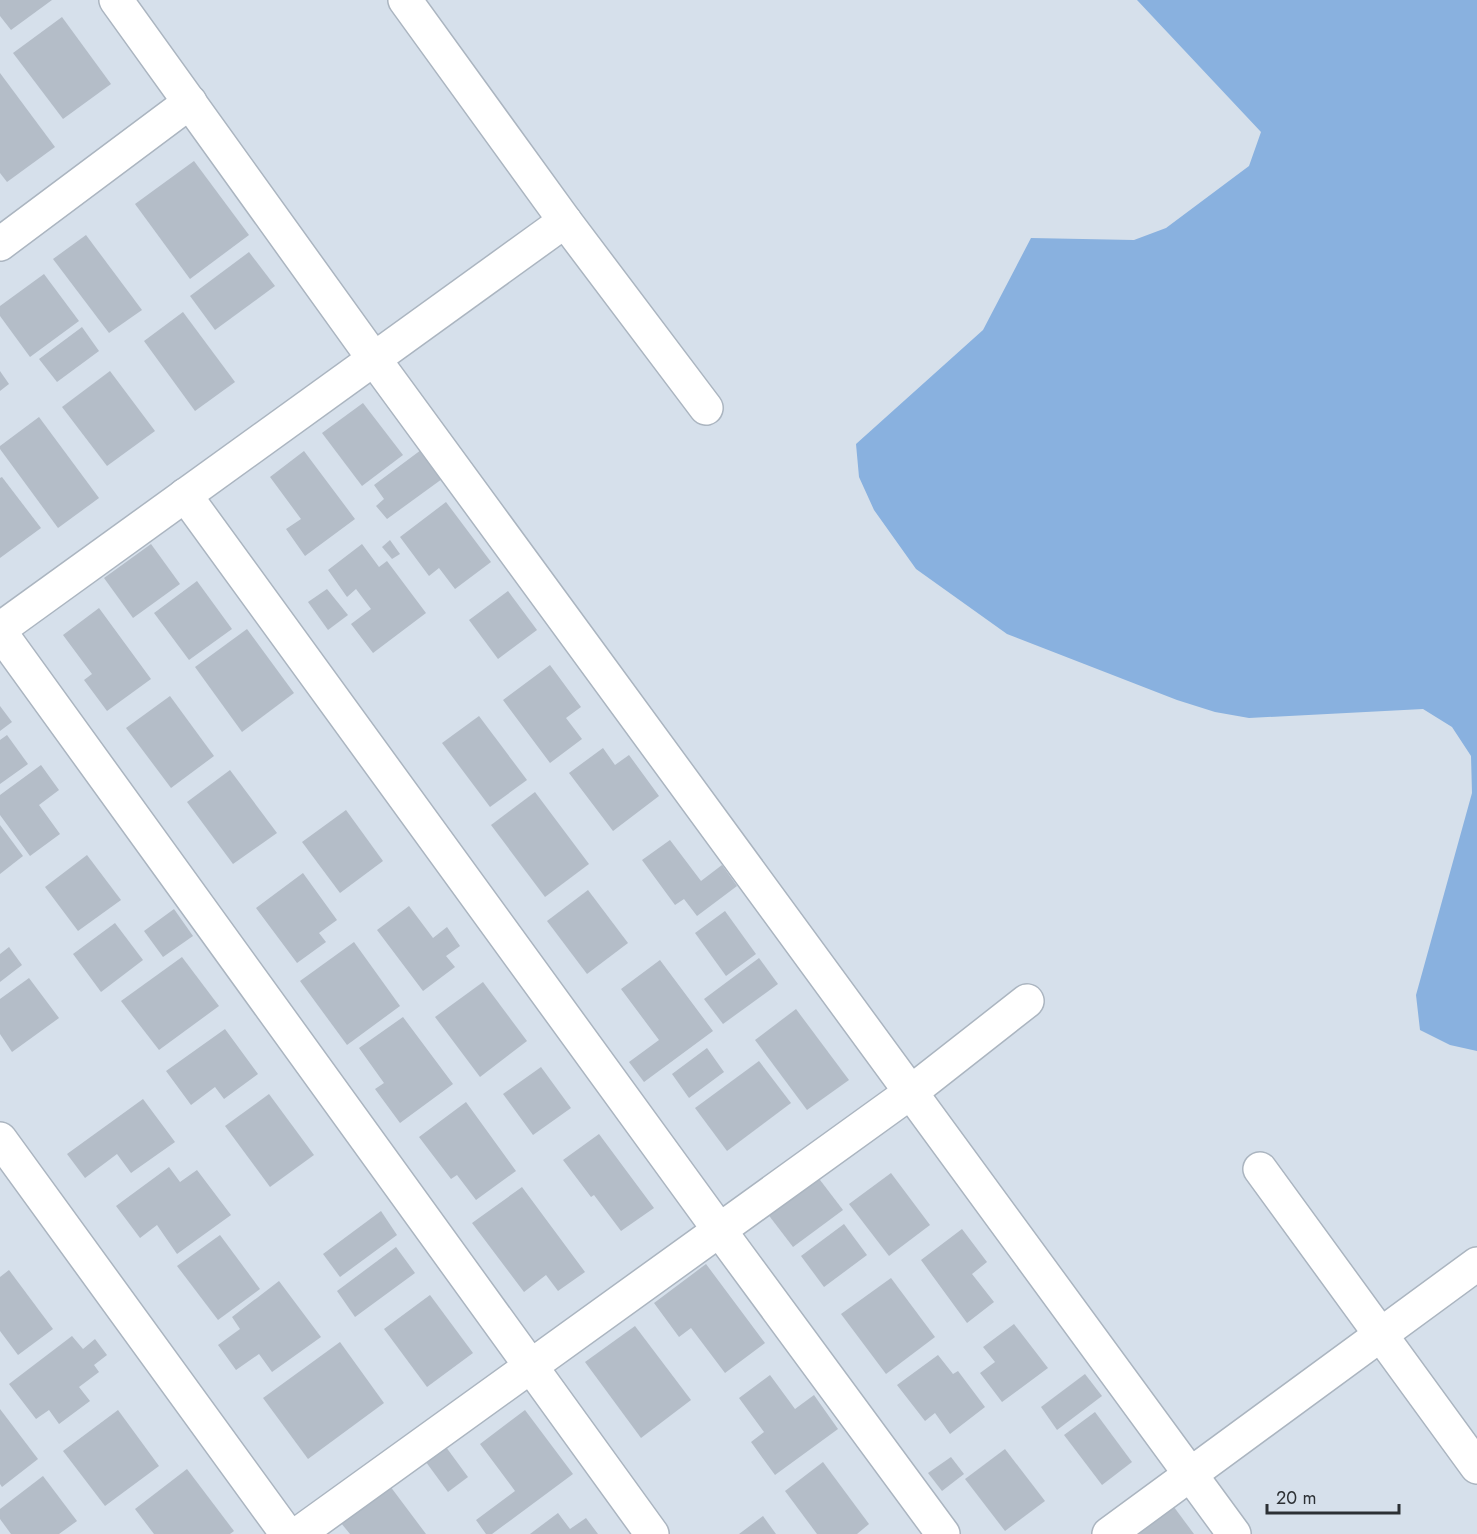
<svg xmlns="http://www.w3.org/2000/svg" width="1477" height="1534" font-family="Jost,sans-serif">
<rect width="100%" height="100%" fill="#d6e0eb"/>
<!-- forest -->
<polygon fill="#89b1df" points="1137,0 1477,0 1477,1051 1450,1045 1420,1030 1416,995 1472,793 1471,756 1452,727 1423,709 1249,718 1215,712 1177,700 1007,634 916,569 874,510 859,477 856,444 983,330 1031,238 1134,240 1166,228 1249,166 1261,132"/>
<!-- building -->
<g fill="#b4bdc8">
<polygon points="0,0 52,0 11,30 0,16"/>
<polygon points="62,17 111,84 63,119 13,53"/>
<polygon points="0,73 55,147 7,182 0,173"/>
<polygon points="194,161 249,235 190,279 135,204"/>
<polygon points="86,235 142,310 109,333 53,259"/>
<polygon points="249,252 275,286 215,330 190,296"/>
<polygon points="44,274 79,321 30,357 0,316 0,306"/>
<polygon points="183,312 235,382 195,411 144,341"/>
<polygon points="82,327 99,351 57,382 39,359"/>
<polygon points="0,371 9,384 0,391"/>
<polygon points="110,371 155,431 107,466 62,407"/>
<polygon points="363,403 403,455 362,486 322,433"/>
<polygon points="39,417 99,498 58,528 0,449 0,446"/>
<polygon points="421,450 442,479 387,519 376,506 384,499 374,485"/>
<polygon points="304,451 355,519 305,556 286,529 301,519 270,477"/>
<polygon points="2,477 41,528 0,558 0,478"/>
<polygon points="446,502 491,562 455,589 439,568 429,576 400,537"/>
<polygon points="390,540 400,554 392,559 382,547"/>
<polygon points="151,544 180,584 133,618 104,578"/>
<polygon points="362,544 379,567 387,561 426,613 373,653 351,624 371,609 356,589 347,597 328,570"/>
<polygon points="197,581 232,629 189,660 154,613"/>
<polygon points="327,589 348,615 328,630 308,602"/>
<polygon points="508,591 537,630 498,659 469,620"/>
<polygon points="99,608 151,679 107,711 84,680 92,674 63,635"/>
<polygon points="247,629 294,693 242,732 195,667"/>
<polygon points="550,665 581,707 566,718 582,739 550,763 503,700"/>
<polygon points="170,696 214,756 171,788 126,728"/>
<polygon points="0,706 12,722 0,731"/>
<polygon points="479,716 527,780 490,807 442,743"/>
<polygon points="7,735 28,764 0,784 0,740"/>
<polygon points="603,748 615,765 629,755 659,796 613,831 569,773"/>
<polygon points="41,765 59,790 39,805 60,834 30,856 0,815 0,795"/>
<polygon points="230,770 277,833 233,864 187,802"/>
<polygon points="535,792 589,864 545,897 491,825"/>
<polygon points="346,810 383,861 340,893 302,842"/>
<polygon points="0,825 23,856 0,874"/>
<polygon points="670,840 701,881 722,865 737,886 697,916 684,899 675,905 642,860"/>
<polygon points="87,855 121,900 78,931 45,887"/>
<polygon points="303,873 337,920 319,933 326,942 297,963 256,908"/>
<polygon points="588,890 628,943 587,974 547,921"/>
<polygon points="409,906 433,938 447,927 460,946 446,956 455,967 423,991 377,930"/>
<polygon points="174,909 193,936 163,957 144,931"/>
<polygon points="725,911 756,954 726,976 695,933"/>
<polygon points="115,923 143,960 101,992 73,954"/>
<polygon points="354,942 400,1006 347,1045 300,981"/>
<polygon points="9,947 22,965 0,982 0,954"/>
<polygon points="182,957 219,1006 159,1050 121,1001"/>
<polygon points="759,958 778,984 723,1024 704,999"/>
<polygon points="660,960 713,1031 644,1082 629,1062 659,1040 621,989"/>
<polygon points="29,978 59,1018 12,1052 0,1034 0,999"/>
<polygon points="483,982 527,1041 480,1077 435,1017"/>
<polygon points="796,1009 849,1080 807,1110 755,1040"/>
<polygon points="403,1017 453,1084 400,1123 375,1089 384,1083 359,1048"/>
<polygon points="225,1029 258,1074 224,1099 215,1087 191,1105 166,1071"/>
<polygon points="707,1048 724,1072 689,1098 672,1074"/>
<polygon points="759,1061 791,1103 727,1151 695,1108"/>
<polygon points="541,1067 571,1108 533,1135 503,1094"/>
<polygon points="269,1094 314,1155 270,1187 225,1126"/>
<polygon points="143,1099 175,1142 131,1173 117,1154 85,1178 67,1154"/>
<polygon points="466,1102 516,1171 476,1200 457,1175 451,1179 419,1137"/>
<polygon points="599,1134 654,1208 621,1231 594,1195 591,1197 563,1160"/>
<polygon points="169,1167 180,1182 197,1170 231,1215 177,1254 157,1225 140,1238 116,1206"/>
<polygon points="891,1173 930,1225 889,1256 849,1204"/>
<polygon points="817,1176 843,1210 793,1247 767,1213"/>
<polygon points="522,1187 585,1272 558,1291 546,1275 524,1292 472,1223"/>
<polygon points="381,1211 397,1235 340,1277 323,1254"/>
<polygon points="844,1224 867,1255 824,1287 801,1256"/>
<polygon points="962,1229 987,1262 972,1274 994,1302 967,1323 921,1260"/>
<polygon points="220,1235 260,1289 218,1320 177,1266"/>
<polygon points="396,1247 415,1273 355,1317 337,1291"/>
<polygon points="706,1264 765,1343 725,1373 691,1328 679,1337 654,1303"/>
<polygon points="9,1270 53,1329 18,1355 0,1331 0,1277"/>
<polygon points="891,1278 935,1337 886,1374 841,1314"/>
<polygon points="279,1281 321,1337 272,1372 259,1354 236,1370 218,1345 240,1329 232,1317"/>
<polygon points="430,1295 473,1353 427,1387 384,1329"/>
<polygon points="1014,1324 1048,1368 1002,1402 980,1373 995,1362 983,1347"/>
<polygon points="635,1326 691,1400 641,1438 585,1362"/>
<polygon points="72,1336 83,1349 95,1339 107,1355 94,1365 99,1372 79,1387 90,1401 59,1424 49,1410 36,1419 9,1384"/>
<polygon points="340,1342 384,1403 308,1459 263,1398"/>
<polygon points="938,1355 953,1374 958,1371 985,1407 950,1434 935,1413 925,1421 897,1385"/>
<polygon points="1085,1374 1102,1396 1057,1430 1041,1407"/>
<polygon points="770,1375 795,1409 814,1395 838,1429 775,1475 751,1442 764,1432 739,1398"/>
<polygon points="0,1409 38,1459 2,1487 0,1484"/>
<polygon points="118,1410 159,1466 105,1506 63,1451"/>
<polygon points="525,1410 573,1474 492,1534 486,1534 476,1520 515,1491 480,1444"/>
<polygon points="1095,1412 1132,1462 1102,1485 1064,1435"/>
<polygon points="443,1443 468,1477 448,1492 423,1458"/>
<polygon points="1005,1449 1045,1501 1005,1531 965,1479"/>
<polygon points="951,1457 964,1474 942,1491 928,1473"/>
<polygon points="823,1462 869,1524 857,1534 817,1534 785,1491"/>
<polygon points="187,1469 234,1531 230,1534 154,1534 135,1509"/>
<polygon points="43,1476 77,1521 59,1534 11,1534 0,1519 0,1509"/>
<polygon points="390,1486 426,1534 350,1534 341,1523"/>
<polygon points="1168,1499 1194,1534 1120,1534"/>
<polygon points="558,1513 570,1529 586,1518 598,1534 530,1534"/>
<polygon points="763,1516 776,1534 739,1534"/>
</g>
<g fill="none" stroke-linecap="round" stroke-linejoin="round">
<defs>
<g id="minor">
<polyline points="116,0 374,359 1234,1534"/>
<polyline points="405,0 565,221 706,408"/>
<polyline points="0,244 190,102"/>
<polyline points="185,495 720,1231 943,1534"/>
<polyline points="0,629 565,221"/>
<polyline points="0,632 652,1534"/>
<polyline points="0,1139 287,1534"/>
<polyline points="1260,1169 1477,1467"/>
<polyline points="298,1534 911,1092 1027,1001"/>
<polyline points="1109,1534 1477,1264"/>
</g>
</defs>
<!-- minor casing -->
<use href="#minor" stroke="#abb5c0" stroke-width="36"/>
<!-- minor -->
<use href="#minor" stroke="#fff" stroke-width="33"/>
</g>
<!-- scale -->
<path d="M1267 1504v9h132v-9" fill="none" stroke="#2c3034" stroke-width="3"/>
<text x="1276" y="1504" font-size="18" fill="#2c3034" stroke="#d6e0eb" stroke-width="4.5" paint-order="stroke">20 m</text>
</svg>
